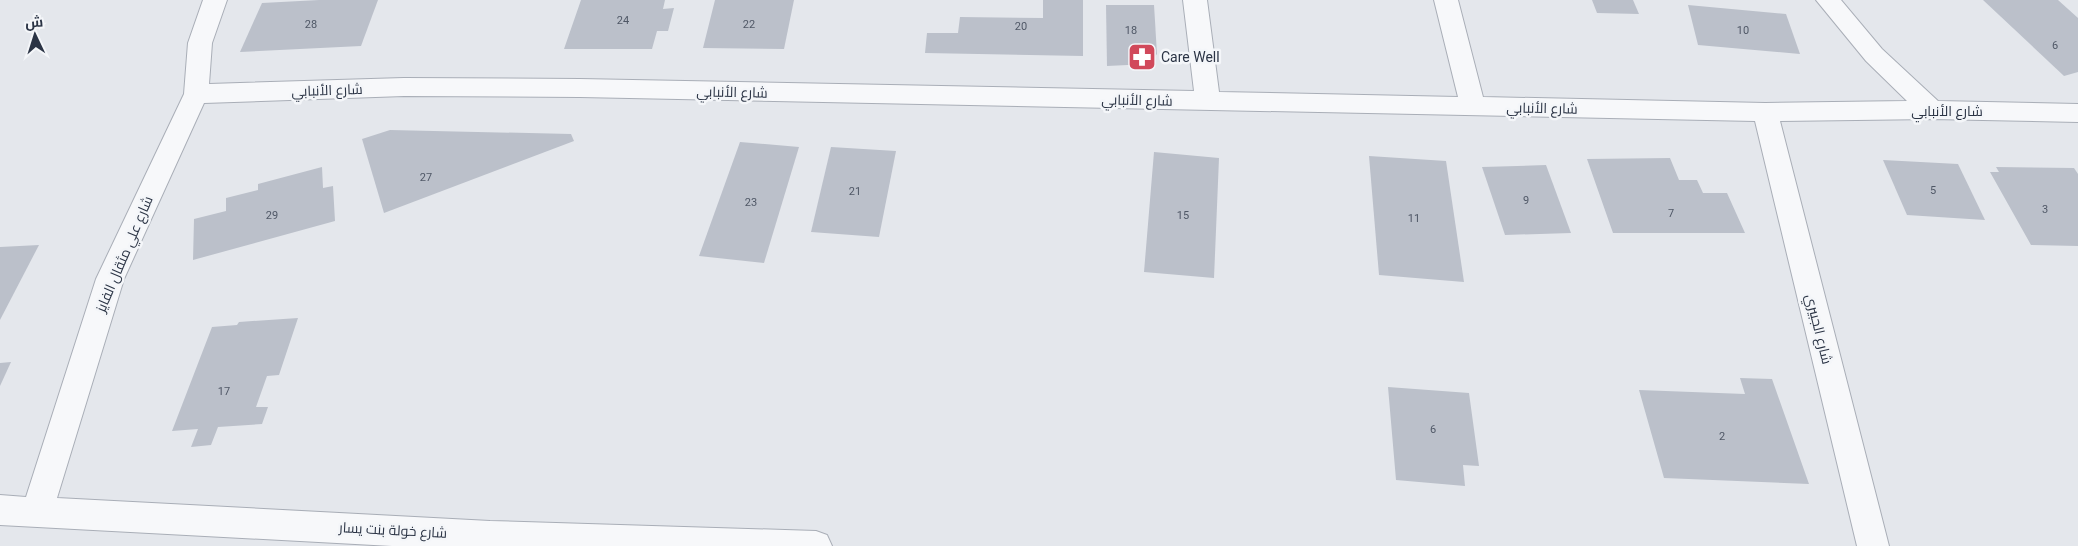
<svg xmlns="http://www.w3.org/2000/svg" width="2078" height="546" font-family="Roboto,Cairo,sans-serif">
<rect width="100%" height="100%" fill="#e4e7ec"/>
<!-- building -->
<g fill="#bbc0ca">
<polygon points="319,0 378,0 361,46 240,52 262,3"/>
<polygon points="581,0 665,0 663,9 674,8 668,31 657,31 652,49 564,49"/>
<polygon points="715,0 794,0 784,49 703,48"/>
<polygon points="1043,0 1083,0 1083,56 925,53 927,33 958,33 960,17 1043,18"/>
<polygon points="1592,0 1633,0 1639,14 1597,13"/>
<polygon points="1983,0 2058,0 2078,18 2078,72 2064,76"/>
<polygon points="1106,5 1154,5 1157,54 1148,64 1107,66"/>
<polygon points="1688,5 1786,14 1800,54 1698,45"/>
<polygon points="390,130 571,134 574,141 384,213 362,139"/>
<polygon points="740,142 799,147 764,263 699,256"/>
<polygon points="831,147 896,151 879,237 811,232"/>
<polygon points="1154,152 1219,158 1214,278 1144,272"/>
<polygon points="1369,156 1446,161 1464,282 1379,275"/>
<polygon points="1670,158 1679,180 1697,180 1703,193 1727,193 1745,233 1613,233 1587,159"/>
<polygon points="1883,160 1958,164 1985,220 1907,215"/>
<polygon points="1546,165 1571,233 1505,235 1482,167"/>
<polygon points="322,167 323,188 333,186 335,221 193,260 194,219 226,211 226,198 258,190 258,184"/>
<polygon points="1996,167 2074,168 2078,174 2078,246 2031,245 1990,172 1999,172"/>
<polygon points="39,245 0,320 0,247"/>
<polygon points="298,318 279,375 267,376 256,407 268,407 262,424 218,427 211,445 191,447 198,429 172,431 212,327 237,325 239,322"/>
<polygon points="11,362 0,386 0,363"/>
<polygon points="1740,378 1772,379 1809,484 1664,478 1639,390 1745,394"/>
<polygon points="1388,387 1469,393 1479,466 1463,465 1465,486 1396,480"/>
</g>
<g fill="none" stroke-linecap="round" stroke-linejoin="round">
<defs>
<polygon id="street" points="203,0 227,0 212,43 209,84 404,78 580,79 1194,91 1183,0 1207,0 1219,92 1458,97 1434,0 1458,0 1483,97 1765,103 1907,101 1866,61 1816,0 1841,0 1882,49 1938,101 2078,104 2078,122 1932,119 1780,121 1889,546 1857,546 1755,121 580,97 404,96 204,103 124,279 57,498 490,521 816,531 827,535 832,546 392,546 0,525 0,495 26,497 96,279 184,94 188,43"/>
</defs>
<!-- street casing -->
<use href="#street" stroke="#a9aeb7" stroke-width="2"/>
<!-- street -->
<use href="#street" fill="#f7f8fa" fill-rule="evenodd"/>
</g>
<!-- icons -->
<defs>
<symbol id="pharmacy-square" viewBox="-11 -11 22 22"><rect x="-9" y="-9" width="18" height="18" rx="4" fill="#d1495b" stroke="#f4f6f9"/><path d="M-2-6h4v4h4v4h-4v4h-4v-4h-4v-4h4Z" fill="#fff"/></symbol>
</defs>
<g fill-rule="evenodd">
<use href="#pharmacy-square" x="1126" y="41" width="32" height="32"/>
</g>
<g text-anchor="middle" dominant-baseline="central" stroke-width="5" stroke-linejoin="round" paint-order="stroke">
<!-- number labels -->
<g font-size="11" fill="#4f5766">
<text x="623" y="20">24</text>
<text x="311" y="24">28</text>
<text x="749" y="24">22</text>
<text x="1021" y="26">20</text>
<text x="1131" y="30">18</text>
<text x="1743" y="30">10</text>
<text x="2055" y="45">6</text>
<text x="426" y="177">27</text>
<text x="1933" y="190">5</text>
<text x="855" y="191">21</text>
<text x="1526" y="200">9</text>
<text x="751" y="202">23</text>
<text x="2045" y="209">3</text>
<text x="1671" y="213">7</text>
<text x="272" y="215">29</text>
<text x="1183" y="215">15</text>
<text x="1414" y="218">11</text>
<text x="224" y="391">17</text>
<text x="1433" y="429">6</text>
<text x="1722" y="436">2</text>
</g>
<!-- poi labels -->
<g font-size="14" fill="#2b3445" stroke="#f4f6f9" text-anchor="start">
<text x="1161" y="57">Care Well</text>
</g>
<!-- street labels -->
<g font-size="14" fill="#2b3445" stroke="#f4f6f9">
<text transform="translate(327 90) rotate(-2)">شارع الأنبابي</text>
<text transform="translate(732 92) rotate(1)">شارع الأنبابي</text>
<text transform="translate(1137 100) rotate(1)">شارع الأنبابي</text>
<text transform="translate(1542 108) rotate(1)">شارع الأنبابي</text>
<text x="1947" y="111">شارع الأنبابي</text>
<text transform="translate(124 254) rotate(-67)">شارع علي مثقال الفايز</text>
<text transform="translate(1819 329) rotate(76)">شارع الجبيري</text>
<text transform="translate(393 530) rotate(3)">شارع خولة بنت يسار</text>
</g>
</g>
<!-- north arrow -->
<g transform="translate(35 35) rotate(356)" stroke="#f4f6f9" stroke-width="4" paint-order="stroke">
<path d="M0-4L9 19L0 12L-9 19Z" fill="#2b3445"/>
<text y="-8" font-size="14" font-weight="bold" text-anchor="middle" fill="#2b3445">ش</text>
</g>
</svg>
